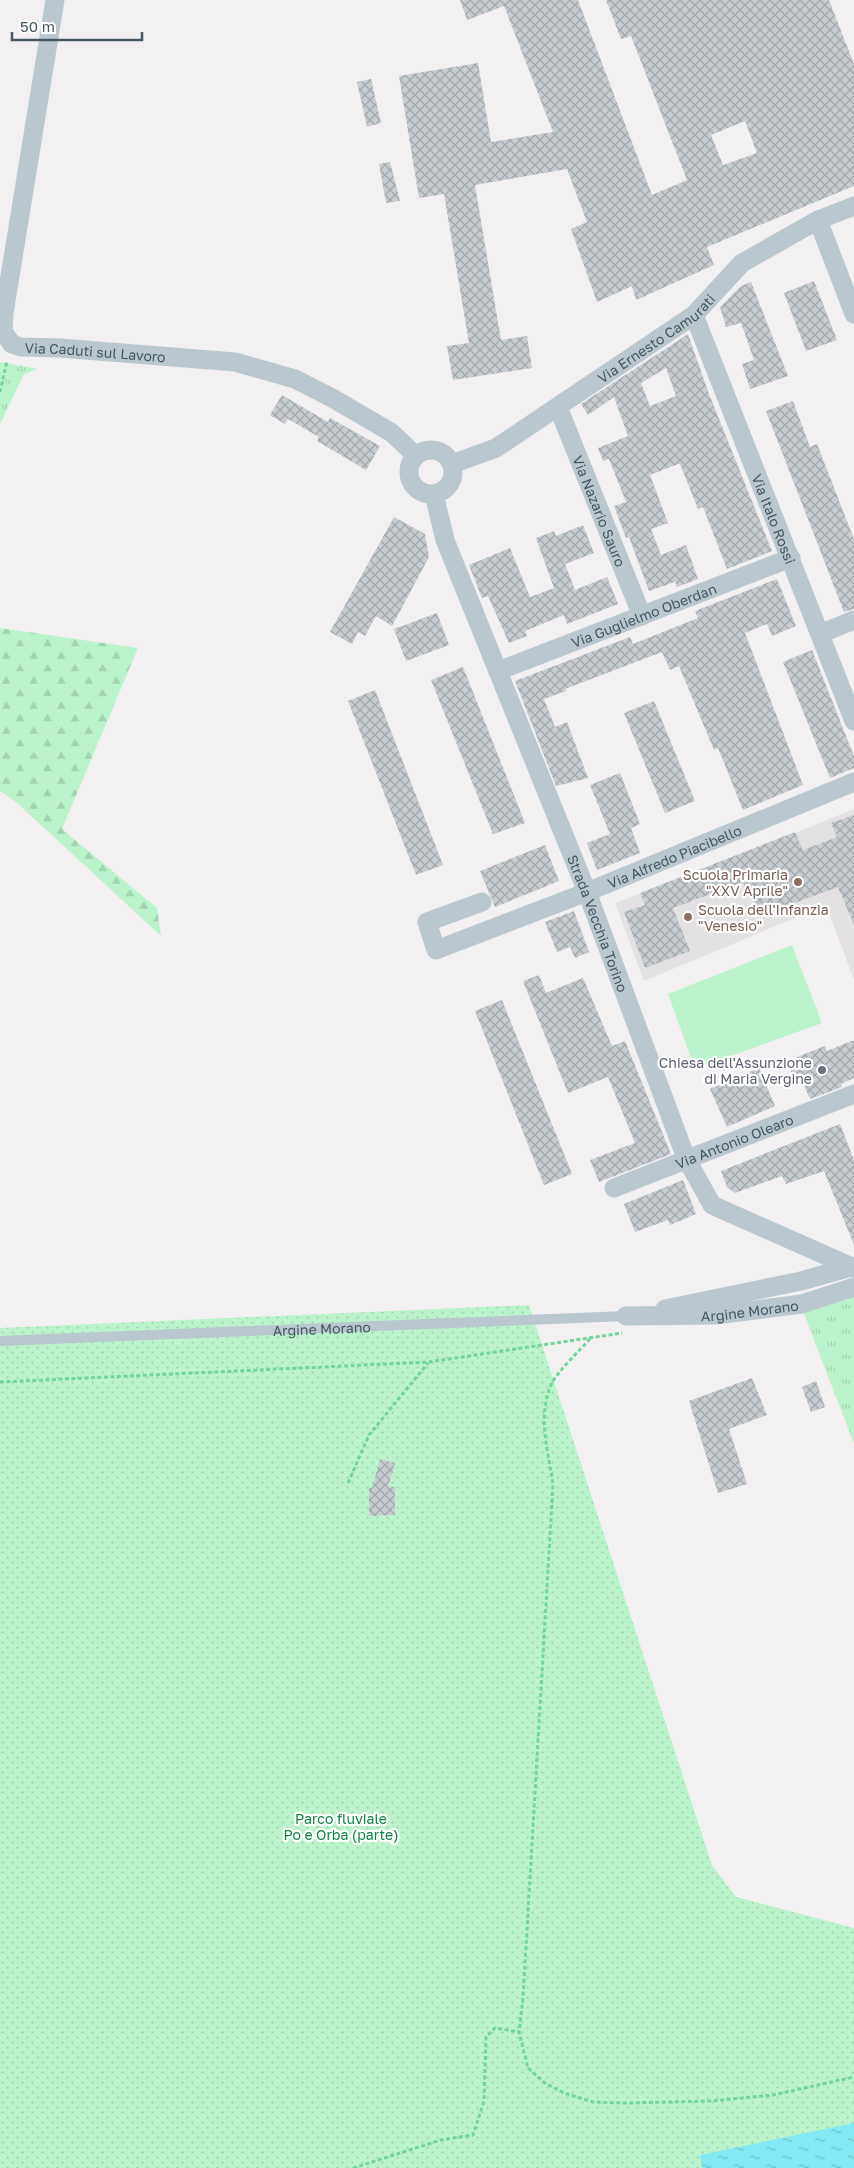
<svg xmlns="http://www.w3.org/2000/svg" width="854" height="2168" font-family="'Golos Text',sans-serif">
<defs>
<pattern id="grass-tufts" width="24" height="20" patternUnits="userSpaceOnUse" patternTransform="scale(1.25)"><rect width="24" height="20" fill="#bbf4cc"/><path d="M3 7l-1-3M5 7V3M7 7l1-3M15 17l-1-3M17 17v-4M19 17l1-3" fill="none" stroke="#a2d3b2"/></pattern>
<pattern id="forest-firs" width="22" height="20" patternUnits="userSpaceOnUse" patternTransform="scale(1.25)"><rect width="22" height="20" fill="#bbf4cc"/><path d="M5 1l3.5 6h-7zM16 11l3.5 6h-7z" fill="#a2d3b2"/></pattern>
<pattern id="park-dots" width="8" height="8" patternUnits="userSpaceOnUse" patternTransform="scale(1.25)"><rect width="8" height="8" fill="#bbf4cc"/><path d="M2 2h.1M6 6h.1" fill="none" stroke="#a2d3b2" stroke-width="1.8" stroke-linecap="round"/></pattern>
<pattern id="water-ripples" width="26" height="14" patternUnits="userSpaceOnUse" patternTransform="scale(1.25)"><rect width="26" height="14" fill="#84e9f5"/><path d="M2 4q2-2 4 0t4 0M15 11q2-2 4 0t4 0" fill="none" stroke="#6ec0ca"/></pattern>
<pattern id="building-cross-hatch" width="8" height="8" patternUnits="userSpaceOnUse" patternTransform="scale(1.25)"><rect width="8" height="8" fill="#c7ccd1"/><path d="M0 0l8 8M0 8l8-8" fill="none" stroke="#a3a8ad"/></pattern>
</defs>
<rect width="100%" height="100%" fill="#f3f0f1"/>
<!-- education -->
<polygon fill="#e4e1e3" points="854,809 854,980 826,905 644,981 615,903 734,858"/>
<!-- grass -->
<g fill="url(#grass-tufts)">
<polygon points="0,362 38,369 24,374 0,424"/>
<polygon points="854,1295 854,1444 801,1306"/>
</g>
<!-- forest -->
<polygon fill="url(#forest-firs)" points="0,628 138,648 62,829 157,908 161,936 16,802 0,791"/>
<!-- park -->
<polygon fill="url(#park-dots)" points="529,1305 712,1865 736,1897 854,1928 854,2168 0,2168 0,1328"/>
<!-- pitch -->
<polygon fill="#bbf4cc" points="792,945 822,1023 695,1069 668,994"/>
<!-- water -->
<polygon fill="url(#water-ripples)" points="854,2123 854,2168 702,2168 700,2155"/>
<!-- building -->
<g fill="url(#building-cross-hatch)" fill-rule="evenodd">
<path d="M460,0h118l74,195 35,-15 -56,-144 -10,3 -15,-39h223l25,64v122l-147,61 7,18 -78,35 -4,-14 -35,16 -26,-73 16,-7 -20,-53 -92,16 26,155 26,-4 5,32 -79,12 -6,-34 22,-3 -25,-149 -25,4 -20,-122 79,-13 13,79 62,-10 -49,-126 -37,14zM745,121l12,32 -34,12 -12,-30z"/>
<polygon points="371,79 381,123 367,127 357,82"/>
<polygon points="390,162 400,201 386,203 379,164"/>
<polygon points="814,281 837,340 806,351 784,293"/>
<polygon points="751,282 788,376 750,389 742,364 754,360 741,323 726,327 720,307 741,286"/>
<path d="M688,334l21,60 63,157 -45,18 -24,-62 -5,2 -18,-45h-2l-28,11 18,48 -17,6 10,26 25,-10 12,34 -21,8 -2,-5 -26,9 -20,-54 -3,1 -12,-32 12,-4 -17,-43 -6,2 -5,-13 30,-12 -14,-39 -26,18 -7,-11zM666,368l10,28 -26,10 -9,-23z"/>
<polygon points="282,395 328,422 330,418 380,446 366,470 317,441 319,437 288,419 285,424 270,415"/>
<polygon points="793,401 810,447 817,444 854,539 854,609 844,612 766,411"/>
<polygon points="394,517 425,534 429,557 392,626 376,616 365,636 358,632 352,644 330,632"/>
<polygon points="583,525 594,553 565,564 575,590 607,577 618,604 567,624 564,615 525,631 527,636 509,643 488,596 482,598 469,565 510,548 530,597 554,588 536,538 554,531 556,536"/>
<polygon points="777,579 796,626 772,636 767,624 745,633 803,785 743,810 718,748 714,750 679,666 670,670 662,652 565,689 566,691 544,699 555,727 567,722 588,778 556,786 515,681 630,637 633,644 698,618 695,611"/>
<polygon points="437,613 449,645 406,661 394,629"/>
<polygon points="812,650 854,756 854,768 830,778 783,662"/>
<polygon points="463,667 525,823 493,834 431,680"/>
<polygon points="375,690 443,865 416,875 348,701"/>
<polygon points="654,701 695,801 665,813 624,713"/>
<polygon points="620,773 640,824 631,828 640,853 597,870 587,843 610,834 590,785"/>
<polygon points="854,815 854,925 838,887 759,916 750,894 748,895 743,882 673,908 690,951 645,968 624,912 645,905 640,893 795,832 803,850 837,837 831,823"/>
<polygon points="545,845 559,881 495,907 480,871"/>
<polygon points="574,911 589,952 575,958 570,947 557,952 545,922"/>
<polygon points="539,975 546,993 583,978 612,1046 625,1041 671,1154 599,1182 590,1160 635,1143 608,1077 568,1093 523,981"/>
<polygon points="502,1000 572,1174 544,1185 475,1011"/>
<polygon points="854,1040 854,1078 841,1084 842,1087 810,1099 802,1081 796,1084 787,1061 825,1046 827,1051"/>
<polygon points="759,1068 775,1106 727,1127 710,1089"/>
<polygon points="840,1124 854,1160 854,1245 824,1171 786,1184 782,1176 735,1193 727,1187 721,1171"/>
<polygon points="683,1180 696,1214 670,1225 668,1220 635,1232 624,1204"/>
<polygon points="752,1378 767,1415 729,1429 747,1484 718,1493 689,1401"/>
<polygon points="816,1381 825,1407 811,1412 802,1387"/>
<polygon points="380,1459 395,1463 388,1487 395,1487 395,1515 369,1516 369,1488 372,1488"/>
</g>
<g fill="none" stroke-linecap="round" stroke-linejoin="round">
<!-- path -->
<g stroke="#70d699" stroke-width="3" stroke-dasharray="4 2.5" stroke-linecap="butt">
<polyline points="0,392 7,361"/>
<path d="M590,1339c-10,11 -32,32 -38,44 -15,31 -4,69 1,101l-30,514 -4,34 9,36 17,15 19,10 29,9 32,1 86,-2 62,-6 81,-18"/>
<polyline points="0,1382 429,1362 622,1333"/>
<polyline points="348,1483 369,1435 428,1363"/>
<polyline points="353,2168 441,2140 473,2135 484,2101 486,2037 495,2028 519,2032"/>
</g>
<!-- lane -->
<path stroke="#bac7cf" stroke-width="10" id="s1" d="M0,1341l626,-25"/>
<!-- street -->
<g stroke="#bac7cf" stroke-width="19">
<path id="s2" d="M55,0l-51,313 -1,19 9,12 9,3 39,1 175,14 60,17 39,20 58,34 23,22"/>
<polyline points="818,220 854,314"/>
<path id="s3" d="M694,315l160,406"/>
<path id="s4" d="M558,407l84,209"/>
<circle cx="431" cy="472" r="22"/>
<path id="s5" d="M452,464l44,-16 198,-133 48,-52 76,-43 36,-14"/>
<path id="s6" d="M434,494l11,46 142,352 99,266 26,47 142,63"/>
<polyline points="820,634 854,620"/>
<path id="s7" d="M498,671l293,-113"/>
<path id="s8" d="M482,902l-55,20 9,28 151,-58 267,-110"/>
<path id="s9" d="M614,1188l240,-94"/>
<polyline points="665,1309 801,1281 851,1267"/>
<path id="s10" d="M626,1316l90,-1 86,-11 52,-17"/>
</g>
</g>
<!-- markers -->
<g fill="#8d6e63" stroke="#fff" stroke-width="2">
<circle cx="798" cy="882" r="5"/>
<circle cx="688" cy="917" r="5"/>
</g>
<circle fill="#6b7280" stroke="#fff" stroke-width="2" cx="822" cy="1070" r="5"/>
<g text-anchor="middle" dominant-baseline="central" stroke-width="4.5" stroke-linejoin="round" paint-order="stroke">
<!-- street labels -->
<g font-size="14" fill="#465760" stroke="#fff">
<text stroke="none"><textPath href="#s5" startOffset="241">Via Ernesto Camurati</textPath></text>
<text stroke="none"><textPath href="#s2" startOffset="435">Via Caduti sul Lavoro</textPath></text>
<text stroke="none"><textPath href="#s4" startOffset="112">Via Nazario Sauro</textPath></text>
<text stroke="none"><textPath href="#s3" startOffset="219">Via Italo Rossi</textPath></text>
<text stroke="none"><textPath href="#s7" startOffset="156">Via Guglielmo Oberdan</textPath></text>
<text stroke="none"><textPath href="#s8" startOffset="344">Via Alfredo Piacibello</textPath></text>
<text stroke="none"><textPath href="#s6" startOffset="460">Strada Vecchia Torino</textPath></text>
<text stroke="none"><textPath href="#s9" startOffset="129">Via Antonio Olearo</textPath></text>
<text stroke="none"><textPath href="#s10" startOffset="124">Argine Morano</textPath></text>
<text stroke="none"><textPath href="#s1" startOffset="322">Argine Morano</textPath></text>
</g>
<!-- education labels -->
<g font-size="14" fill="#785e54" stroke="#fff" text-anchor="end">
<text x="788" y="874">Scuola Primaria<tspan x="788" dy="16">"XXV Aprile"</tspan></text>
<text x="698" y="909" text-anchor="start">Scuola dell'Infanzia<tspan x="698" dy="16">"Venesio"</tspan></text>
</g>
<!-- worship labels -->
<g font-size="14" fill="#5b616d" stroke="#fff" text-anchor="end">
<text x="812" y="1062">Chiesa dell'Assunzione<tspan x="812" dy="16">di Maria Vergine</tspan></text>
</g>
<!-- park labels -->
<g font-size="14" fill="#0e853d" stroke="#fff">
<text x="341" y="1818">Parco fluviale<tspan x="341" dy="16">Po e Orba (parte)</tspan></text>
</g>
</g>
<!-- scale -->
<path d="M12 32v8h130v-8" fill="none" stroke="#465760" stroke-width="2.5"/>
<text x="20" y="32" font-size="15" fill="#465760" stroke="#ffffff" stroke-width="4" paint-order="stroke">50 m</text>
</svg>
